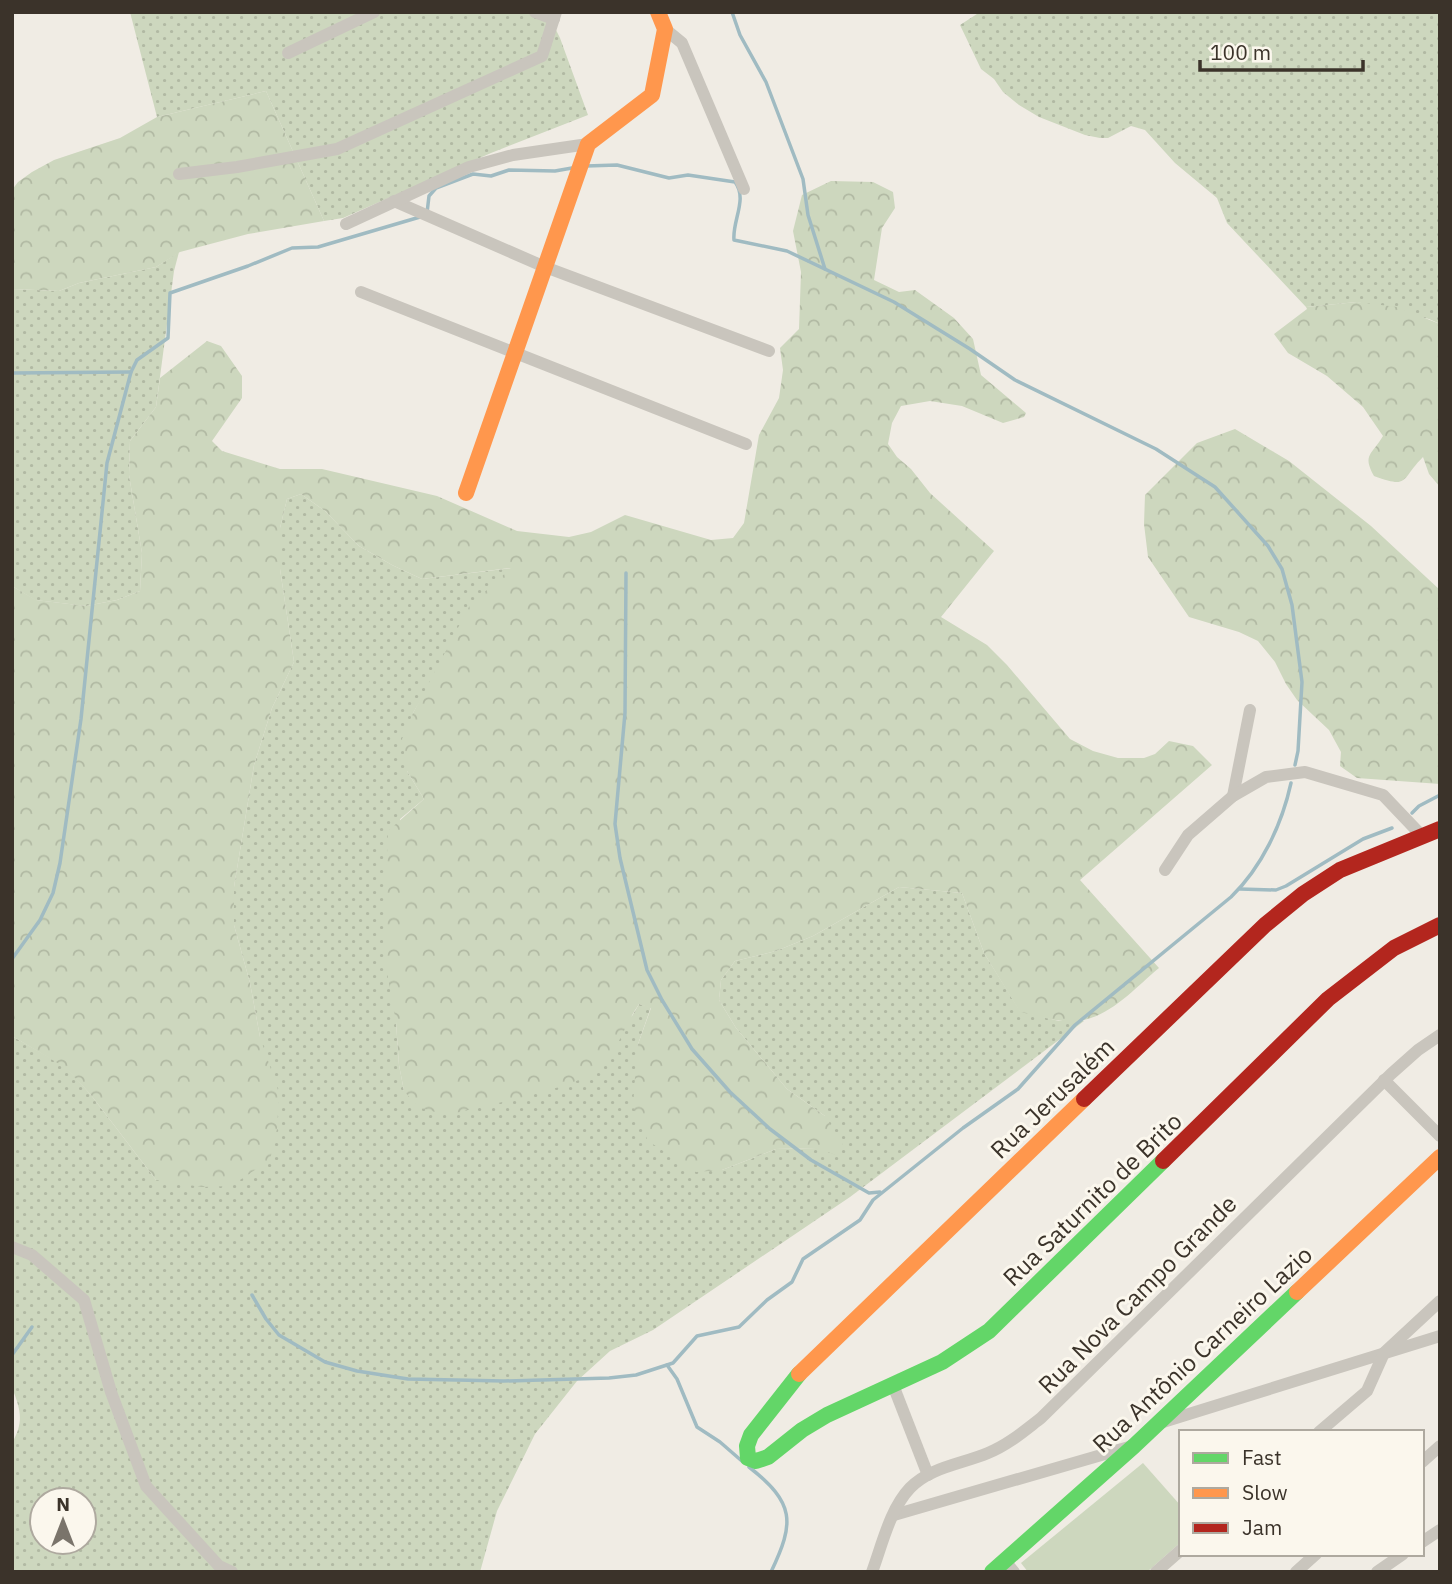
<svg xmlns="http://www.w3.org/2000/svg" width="1452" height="1584" font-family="'IBM Plex Sans',sans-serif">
<defs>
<pattern id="grass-dots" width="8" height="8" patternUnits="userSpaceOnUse" patternTransform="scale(1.75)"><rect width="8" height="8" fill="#cdd7be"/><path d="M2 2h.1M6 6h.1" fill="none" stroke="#b1b9a3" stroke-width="1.8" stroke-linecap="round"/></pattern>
<pattern id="forest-crowns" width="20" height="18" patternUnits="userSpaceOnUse" patternTransform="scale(1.75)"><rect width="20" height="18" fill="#cdd7be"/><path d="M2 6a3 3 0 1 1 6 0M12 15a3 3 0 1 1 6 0" fill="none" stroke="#b1b9a3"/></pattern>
</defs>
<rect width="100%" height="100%" fill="#f0ece4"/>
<!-- grass -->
<g fill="url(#grass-dots)" fill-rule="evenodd">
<polygon points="130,12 547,12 560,38 588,115 491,153 343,218 324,221 266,91 157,117"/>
<polygon points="980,12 1440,12 1440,324 1429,319 1357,302 1306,307 1227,223 1217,198 1175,163 1145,130 1131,126 1108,138 1100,138 1085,135 1039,117 1019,105 1003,92 994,79 981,69 960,25"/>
<polygon points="179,252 174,271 156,407 130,441 129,475 142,553 140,591 117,600 86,606 35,600 12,586 12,289 59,291 79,283 156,267"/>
<path d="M301,494l24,17 34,35 33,19 30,14 90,-11 -82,116 -17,29 -6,58 17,28 -24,20 -4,203 3,43 5,26 228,-75 7,-12 12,3 -14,40 85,123 54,-21 40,-1 9,-32 -38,-27 -51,-61 -17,-28 2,-20 14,-19 41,-10 37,-15 86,-49 63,6 22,60 36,58 39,10h25l-234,176 -197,133 -43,21 -33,30 -42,53 -38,77 -17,61h-468v-129c12,-21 9,-33 0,-55v-352l54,31 25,28 65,85 104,-143 -10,-54 -16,-58v-38l20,-122 18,-57 22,-46 -14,-93v-41l7,-29zM42,1500h42v42h-42z"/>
</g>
<!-- forest -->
<g fill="url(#forest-crowns)">
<polygon points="266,91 324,221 248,234 180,252 156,267 79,283 59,291 12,289 12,190 18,182 32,172 54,160 120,138 157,117"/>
<path d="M831,181l42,1 20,10 2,16 -13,20 -8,52 25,12 16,-2 39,28 19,21 8,36 45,38 -2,4 -21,6 -41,-17 -32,-5 -29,5 -9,17 -4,21 9,13 14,12 19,24 64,58 -53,66 46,28 20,20 63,74 23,12 25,7h26l11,-4 14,-13 24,5 19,19 -132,115 79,88c-23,19 -45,45 -75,52 -20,5 -45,-4 -64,-8l-36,-59 -22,-60 -63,-6 -86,49 -37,15 -41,10 -14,19 -2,20 17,28 51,61 38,27 18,28 -7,11 -20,-7 -40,1 -54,21 -26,2 -48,-31 -15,-34 4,-60 14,-39 -12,-4c-13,19 -20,42 -35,61 -17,21 -113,39 -143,47l-19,2 -24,-7 -14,-16 -5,-26 -3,-43 -13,-72 5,-119 36,-32 -17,-28 -5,-32 11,-26 57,-108 41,-37 -89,11 -30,-14 -33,-19 -34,-35 -24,-17 -14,5 -7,29v41l14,93 -22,46 -18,57 -20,122v38l16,58 10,54 19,56 -2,36 -7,31 -39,26 -29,1 -46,-7 -65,-85 -25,-27 -54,-32v-450l24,14 50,6 31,-6 23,-9 2,-38 -13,-78 1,-34 26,-34 4,-29 47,-37 14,5 21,30v22l-30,43 10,10 58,18h42l115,27 80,35 52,6 22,-5 34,-17 86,25 22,-2 11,-15 15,-88 20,-37 4,-28 -3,-22 19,-19 2,-57 -8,-41 9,-36z"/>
<path d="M1357,302l40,5 43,17v163l-11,-13 -6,-17c-23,23 -13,32 -49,19 -12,-22 -2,-21 9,-40l-20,-29 -36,-31 -39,-23 -14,-19 33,-25 -1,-2z"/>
<polygon points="1235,429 1289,461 1371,526 1440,590 1440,784 1357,778 1340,766 1341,752 1329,730 1297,700 1286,684 1275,662 1258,641 1239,632 1189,617 1148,557 1144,524 1145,495 1197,443"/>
</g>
<!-- park -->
<polygon fill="#cdd7be" points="1143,1463 1181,1506 1181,1542 1147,1572 1028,1572 1021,1563"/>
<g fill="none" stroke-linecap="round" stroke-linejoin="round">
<!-- stream -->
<g stroke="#a0bbc2" stroke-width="3.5">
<polyline points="732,12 740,35 766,82 803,179 808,215 825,269"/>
<path d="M586,166l31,-1 52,13 19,-3 47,7c13,17 -3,39 -1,58l53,11 107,51 76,47 45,31 141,69 59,38 53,59 14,23 10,36 10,77 -4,69 -3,14"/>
<polyline points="427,213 429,196 436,188 473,174 491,176 509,170 555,171 572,168"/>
<polyline points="12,373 131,372"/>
<polyline points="626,573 625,713 615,824 620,858 647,970 662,1000 692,1049 730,1092 770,1129 811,1160 869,1193 880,1192"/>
<polyline points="1412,813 1419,806 1440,795"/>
<polyline points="1240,889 1276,890 1286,886 1363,839 1392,828"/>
<polyline points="12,959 40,920 53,893 60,863 81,719 107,463 131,372 137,360 168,338 170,293 248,266 292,248 318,247 420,217"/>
<path d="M252,1295l14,24 13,16 46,27 32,9 51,8 96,2 105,-3 27,-3 37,-12 24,-27 42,-9 28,-27 25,-18 11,-23 57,-39 13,-20 90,-72 55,-39 57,-64 156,-128c31,-30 51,-73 60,-114"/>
<polyline points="12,1355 32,1327"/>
<polyline points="667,1365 677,1379 697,1427 720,1442 743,1462"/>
<path d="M749,1467c46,36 46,55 22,105"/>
</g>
<!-- street -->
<g stroke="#c9c5bd" stroke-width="12">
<polyline points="535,12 554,19"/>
<polyline points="665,29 682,43 744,189"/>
<polyline points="288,53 374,12"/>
<polyline points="179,174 237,167 337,149 542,56 556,12"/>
<polyline points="394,201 545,267 769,351"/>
<polyline points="346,224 469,167 513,155 588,144"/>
<polyline points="361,292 746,444"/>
<polyline points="1233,796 1250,710"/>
<polyline points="1165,870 1188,835 1233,796 1266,777 1305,772 1383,795 1422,836"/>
<polyline points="1384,1080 1440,1136"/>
<polyline points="12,1247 32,1255 84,1300 111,1392 146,1486 219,1566 232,1572"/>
<polyline points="893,1385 928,1475"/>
<polyline points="1163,1422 1440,1336"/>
<polyline points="1319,1432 1367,1391 1384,1353 1440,1301"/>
<polyline points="1422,1462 1440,1446"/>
<polyline points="894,1515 1129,1447"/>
<polyline points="1422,1542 1440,1530"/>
<polyline points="1005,1561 1014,1572"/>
<path d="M872,1572c10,-27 18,-63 38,-84 20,-21 52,-24 78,-35 20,-8 36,-22 53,-35l350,-344 27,-24 22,-15"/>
<polyline points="1156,1572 1181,1550"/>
<polyline points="1296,1572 1316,1554"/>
<polyline points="1377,1572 1403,1554"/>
</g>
<!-- fast -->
<g stroke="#63d668" stroke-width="16">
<polyline points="799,1374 751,1435 747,1446 748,1458 756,1461 768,1457 802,1430 827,1415 942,1362 989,1331 1163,1161"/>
<polyline points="992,1572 1134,1446 1297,1292"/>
</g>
<!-- slow -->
<g stroke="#ff974d" stroke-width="16">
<polyline points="466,493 588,144 652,95 665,29 658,12"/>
<polyline points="1297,1292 1440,1157"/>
<polyline points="799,1374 1084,1099"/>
</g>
<!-- jam -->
<g stroke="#b3261e" stroke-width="16">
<polyline points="1084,1099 1265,925 1303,894 1340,870 1440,829"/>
<polyline points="1163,1161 1328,999 1394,948 1440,925"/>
</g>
</g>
<g text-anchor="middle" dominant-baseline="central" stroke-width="6" stroke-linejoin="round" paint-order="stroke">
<!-- street labels -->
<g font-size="24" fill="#3b332a" stroke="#fbf7ed">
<text transform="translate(1052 1098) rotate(-44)">Rua Jerusalém</text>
<text transform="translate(1092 1199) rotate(-44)">Rua Saturnito de Brito</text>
<text transform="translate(1137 1294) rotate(-45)">Rua Nova Campo Grande</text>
<text transform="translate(1202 1349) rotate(-43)">Rua Antônio Carneiro Lazio</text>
</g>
</g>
<!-- border -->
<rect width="1452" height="1584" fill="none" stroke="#3b332a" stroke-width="28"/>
<!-- legend -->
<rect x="1179" y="1430" width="245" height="126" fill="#fbf7ed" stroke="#aea99f" stroke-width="2"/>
<rect x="1193" y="1453" width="35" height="10" fill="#63d668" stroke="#aea99f" stroke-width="2"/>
<text x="1242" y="1465" font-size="21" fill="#3b332a">Fast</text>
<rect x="1193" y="1488" width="35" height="10" fill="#ff974d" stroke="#aea99f" stroke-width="2"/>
<text x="1242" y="1500" font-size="21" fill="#3b332a">Slow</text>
<rect x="1193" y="1523" width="35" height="10" fill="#b3261e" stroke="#aea99f" stroke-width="2"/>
<text x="1242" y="1535" font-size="21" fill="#3b332a">Jam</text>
<!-- north arrow -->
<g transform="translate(63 1521)"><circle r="33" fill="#fbf7ed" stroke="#aea99f" stroke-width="2"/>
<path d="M0-5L12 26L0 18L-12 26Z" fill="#7a746b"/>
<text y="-10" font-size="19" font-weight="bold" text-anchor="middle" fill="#3b332a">N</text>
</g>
<!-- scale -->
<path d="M1200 60v10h163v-10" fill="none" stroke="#3b332a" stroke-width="3.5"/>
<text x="1210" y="60" font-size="21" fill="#3b332a" stroke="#fbf7ed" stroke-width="5" paint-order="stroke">100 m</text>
</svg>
